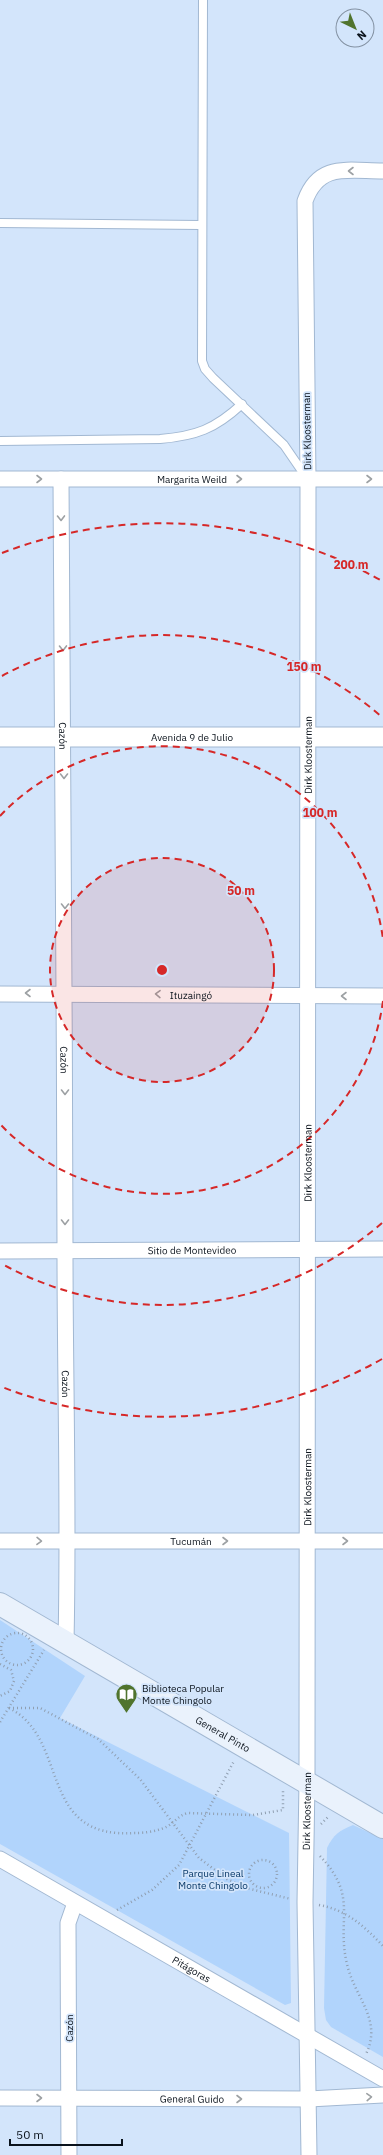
<svg xmlns="http://www.w3.org/2000/svg" width="383" height="2155" font-family="'IBM Plex Sans',sans-serif">
<rect width="100%" height="100%" fill="#d3e5fb"/>
<!-- green -->
<g fill="#b1d4fc">
<polygon points="0,1620 85,1676 60,1718 289,1833 291,2003 285,2005 0,1844"/>
<path d="M353,1825l30,14v218l-52,-30 -5,-7 -2,-12 3,-160c6,-13 13,-18 26,-23z"/>
</g>
<g fill="none" stroke-linecap="round" stroke-linejoin="round">
<defs>
<g id="service">
<polyline points="203,0 202,361 205,369 213,378 284,445 306,477"/>
<polyline points="0,223 201,225"/>
<path d="M0,441l160,-2c36,-3 55,-10 82,-35"/>
</g>
<g id="minor">
<path id="s1" d="M0,479h383"/>
<path id="s2" d="M61,479c3,257 3,514 4,771 0,130 4,261 1,391"/>
<path id="s3" d="M0,994l383,2"/>
<path id="s4" d="M0,1251l383,-2"/>
<path id="s5" d="M0,1541h383"/>
<path id="s6" d="M0,1859l383,220"/>
<path id="s7" d="M0,2098l309,1 74,-4"/>
<polyline points="69,2155 68,1923 75,1903"/>
<path id="s8" d="M309,2155l-4,-253 2,-120 1,-1303 -3,-278c14,-39 43,-30 78,-30"/>
</g>
<g id="tertiary">
<path id="s9" d="M0,737h383"/>
</g>
<g id="secondary">
<path id="s10" d="M0,1604l383,223"/>
</g>
</defs>
<!-- service casing -->
<use href="#service" stroke="#a2b8d2" stroke-width="10"/>
<!-- minor casing -->
<use href="#minor" stroke="#a2b8d2" stroke-width="17"/>
<!-- tertiary casing -->
<use href="#tertiary" stroke="#a2b8d2" stroke-width="21"/>
<!-- secondary casing -->
<use href="#secondary" stroke="#a2b8d2" stroke-width="24"/>
<!-- path -->
<g stroke="#909fb1" stroke-width="2.5" stroke-dasharray="1 3" stroke-linecap="butt">
<circle cx="17" cy="1649" r="16"/>
<polyline points="0,1664 11,1670 14,1681 10,1691 0,1696"/>
<polyline points="9,1708 40,1708 98,1739 140,1779 199,1858 227,1879 246,1888 291,1899"/>
<path d="M9,1708c62,31 27,132 126,125 10,0 24,-2 33,-7 8,-5 11,-11 20,-13l65,2 30,-5v-20"/>
<polyline points="0,1722 44,1650"/>
<polyline points="321,1824 329,1816"/>
<path d="M320,1856c39,41 16,63 27,108 7,33 36,55 19,90"/>
<circle cx="263" cy="1874" r="14"/>
<path d="M319,1905c28,5 45,21 64,41"/>
<polyline points="117,1910 152,1890 179,1865 234,1761"/>
</g>
<!-- service -->
<use href="#service" stroke="#fff" stroke-width="8"/>
<!-- minor -->
<use href="#minor" stroke="#fff" stroke-width="15"/>
<!-- tertiary -->
<use href="#tertiary" stroke="#fff" stroke-width="19"/>
<!-- secondary -->
<use href="#secondary" stroke="#eaf2fc" stroke-width="22"/>
</g>
<!-- one-way arrows -->
<defs><path id="oneway-chevron" d="M-2-3.5L2.5 0L-2 3.5" fill="none" stroke-width="1.6" stroke-linecap="round" stroke-linejoin="round"/></defs>
<g stroke="#9da1a4">
<use href="#oneway-chevron" transform="translate(351 171) rotate(180)"/>
<use href="#oneway-chevron" transform="translate(39 479)"/>
<use href="#oneway-chevron" transform="translate(239 479)"/>
<use href="#oneway-chevron" transform="translate(369 479)"/>
<use href="#oneway-chevron" transform="translate(61 518) rotate(89)"/>
<use href="#oneway-chevron" transform="translate(63 648) rotate(89)"/>
<use href="#oneway-chevron" transform="translate(64 776) rotate(90)"/>
<use href="#oneway-chevron" transform="translate(65 906) rotate(90)"/>
<use href="#oneway-chevron" transform="translate(28 993) rotate(180)"/>
<use href="#oneway-chevron" transform="translate(158 994) rotate(-179)"/>
<use href="#oneway-chevron" transform="translate(344 996) rotate(-180)"/>
<use href="#oneway-chevron" transform="translate(65 1092) rotate(90)"/>
<use href="#oneway-chevron" transform="translate(65 1222) rotate(90)"/>
<use href="#oneway-chevron" transform="translate(39 1541) rotate(1)"/>
<use href="#oneway-chevron" transform="translate(225 1541)"/>
<use href="#oneway-chevron" transform="translate(345 1541)"/>
<use href="#oneway-chevron" transform="translate(369 2097) rotate(-3)"/>
<use href="#oneway-chevron" transform="translate(39 2098)"/>
<use href="#oneway-chevron" transform="translate(239 2099)"/>
</g>
<!-- distance rings -->
<circle cx="162" cy="970" r="112" fill="#d62828" fill-opacity=".12"/>
<g fill="none" stroke="#d62828" stroke-width="2" stroke-dasharray="7 5">
<circle cx="162" cy="970" r="112"/>
<path d="M383 1001A223 223 0 0 1 0 1124M0 816A223 223 0 0 1 383 939"/>
<path d="M382 1223A335 335 0 0 1 2 1264M2 676A335 335 0 0 1 382 717"/>
<path d="M382 1359A447 447 0 0 1 2 1387M2 553A447 447 0 0 1 382 581"/>
</g>
<!-- icons -->
<defs>
<symbol id="library-pin" viewBox="-11 -11 22 30"><path d="M0 17L-7.5 6A9.5 9.5 0 1 1 7.5 6Z" fill="#50742d" stroke="#d3e5fb"/><path d="M-6-4Q-3-5.5-.7-3.5V5Q-3 3-6 4ZM6-4Q3-5.5 .7-3.5V5Q3 3 6 4Z" fill="#fff"/></symbol>
</defs>
<g fill-rule="evenodd">
<use href="#library-pin" x="114" y="1682" width="25" height="34"/>
</g>
<g text-anchor="middle" dominant-baseline="central" stroke-width="3.5" stroke-linejoin="round" paint-order="stroke">
<!-- street labels -->
<g font-size="10" fill="#0b131c" stroke="#d3e5fb">
<text transform="translate(307 431) rotate(-91)">Dirk Kloosterman</text>
<text stroke="none"><textPath href="#s1" startOffset="192">Margarita Weild</textPath></text>
<text stroke="none"><textPath href="#s2" startOffset="257">Cazón</textPath></text>
<text stroke="none"><textPath href="#s9" startOffset="192">Avenida 9 de Julio</textPath></text>
<text stroke="none"><textPath href="#s8" startOffset="1400">Dirk Kloosterman</textPath></text>
<text stroke="none"><textPath href="#s3" startOffset="191">Ituzaingó</textPath></text>
<text stroke="none"><textPath href="#s2" startOffset="581">Cazón</textPath></text>
<text stroke="none"><textPath href="#s8" startOffset="992">Dirk Kloosterman</textPath></text>
<text stroke="none"><textPath href="#s4" startOffset="192">Sitio de Montevideo</textPath></text>
<text stroke="none"><textPath href="#s2" startOffset="905">Cazón</textPath></text>
<text stroke="none"><textPath href="#s8" startOffset="668">Dirk Kloosterman</textPath></text>
<text stroke="none"><textPath href="#s5" startOffset="191">Tucumán</textPath></text>
<text stroke="none"><textPath href="#s10" startOffset="258">General Pinto</textPath></text>
<text stroke="none"><textPath href="#s8" startOffset="344">Dirk Kloosterman</textPath></text>
<text stroke="none"><textPath href="#s6" startOffset="221">Pitágoras</textPath></text>
<text transform="translate(69 2028) rotate(-90)">Cazón</text>
<text stroke="none"><textPath href="#s7" startOffset="192">General Guido</textPath></text>
</g>
<!-- poi labels -->
<g font-size="10" fill="#0b131c" stroke="#d3e5fb" text-anchor="start">
<text x="142" y="1688">Biblioteca Popular<tspan x="142" dy="12">Monte Chingolo</tspan></text>
</g>
<!-- park labels -->
<g font-size="10" fill="#083867" stroke="#d3e5fb">
<text x="213" y="1873">Parque Lineal<tspan x="213" dy="12">Monte Chingolo</tspan></text>
</g>
</g>
<circle cx="162" cy="970" r="6" fill="#d62828" stroke="#d3e5fb" stroke-width="2"/>
<g font-size="12" text-anchor="middle" font-weight="bold" fill="#d62828" stroke="#d3e5fb" stroke-width="3.5" stroke-linejoin="round" paint-order="stroke">
<text x="351" y="569">200 m</text>
<text x="304" y="671">150 m</text>
<text x="320" y="817">100 m</text>
<text x="241" y="895">50 m</text>
</g>
<!-- north arrow -->
<g transform="translate(355 28) rotate(137)"><circle r="19" fill="#d3e5fb" stroke="#8391a2"/>
<path d="M0-3L7 15L0 10L-7 15Z" fill="#50742d"/>
<text y="-6" font-size="11" font-weight="bold" text-anchor="middle" fill="#0b131c">N</text>
</g>
<!-- scale -->
<path d="M10 2139v6h112v-6" fill="none" stroke="#0b131c" stroke-width="2"/>
<text x="16" y="2139" font-size="12" fill="#0b131c" stroke="#d3e5fb" stroke-width="3" paint-order="stroke">50 m</text>
</svg>
